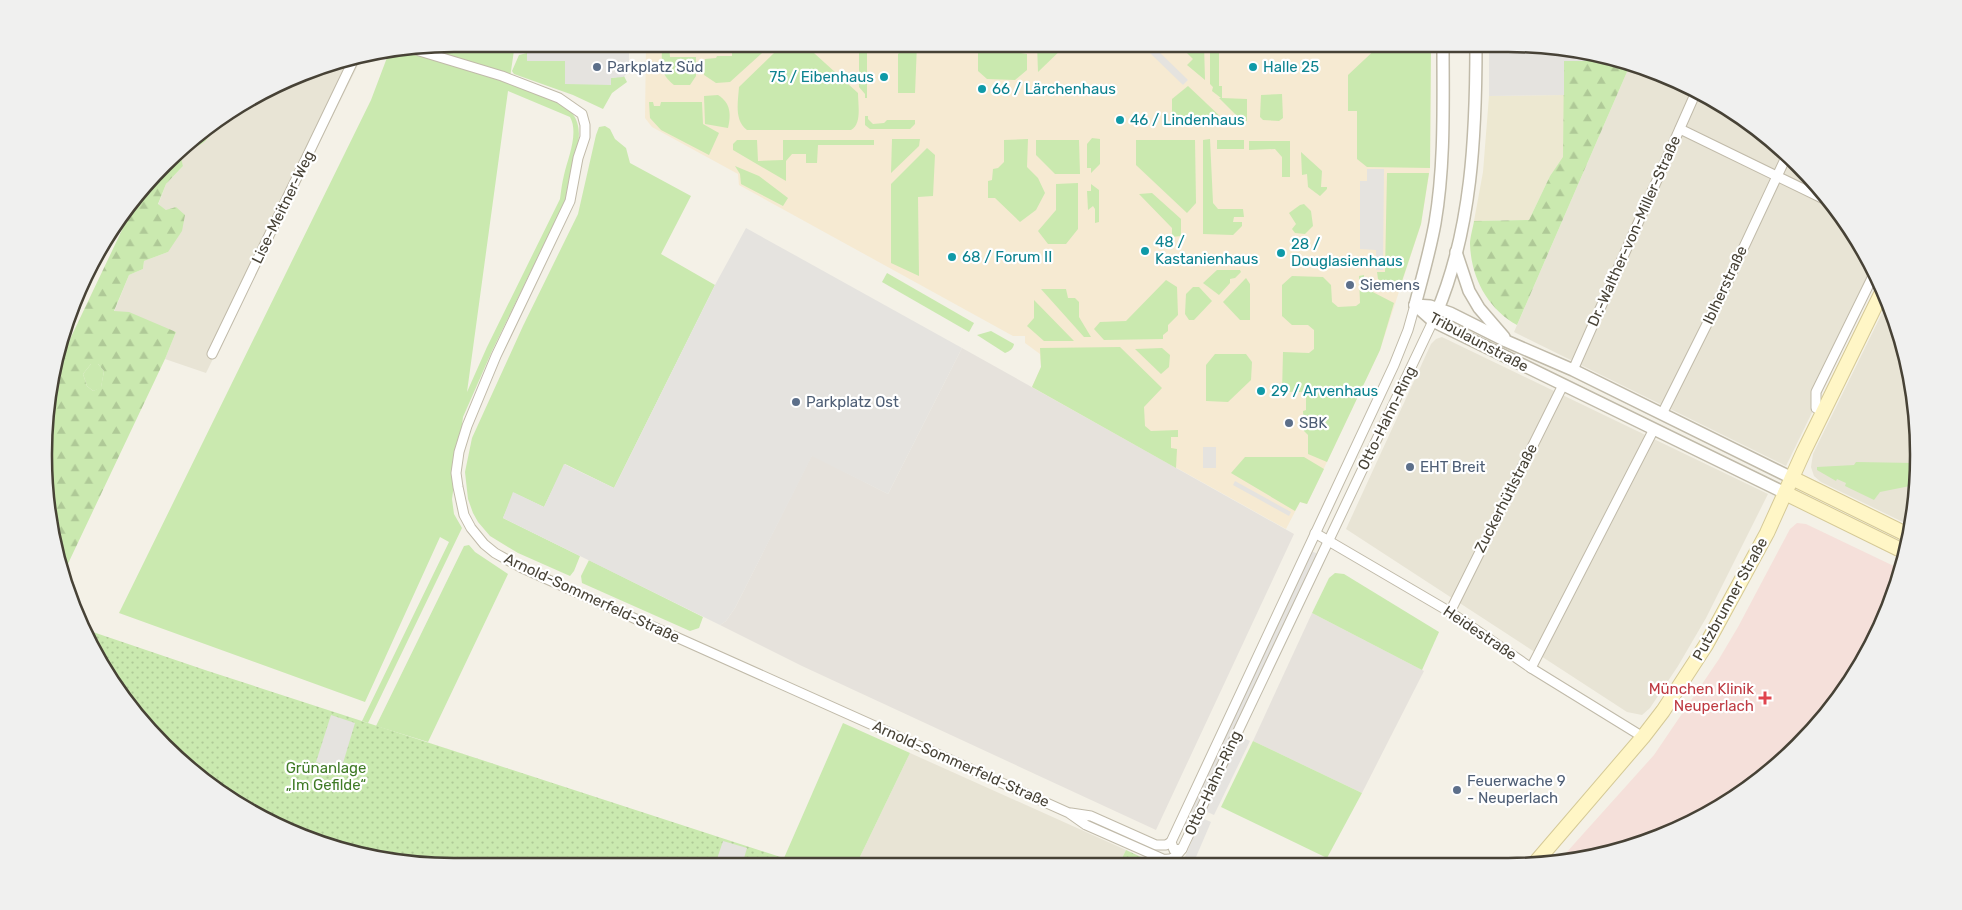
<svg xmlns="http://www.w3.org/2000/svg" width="1962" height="910" font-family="Rubik,sans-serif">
<defs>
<pattern id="forest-firs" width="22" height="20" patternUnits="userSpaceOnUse" patternTransform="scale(1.25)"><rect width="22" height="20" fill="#cae9af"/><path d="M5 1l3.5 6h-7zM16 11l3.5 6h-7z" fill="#afc997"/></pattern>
<pattern id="park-dots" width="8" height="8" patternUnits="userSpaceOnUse" patternTransform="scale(1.25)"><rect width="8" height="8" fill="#cae9af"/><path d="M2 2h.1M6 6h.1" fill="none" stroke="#afc997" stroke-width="1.8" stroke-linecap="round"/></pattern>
</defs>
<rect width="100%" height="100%" fill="#f4f1e7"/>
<!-- residential -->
<g fill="#e8e4d5">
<polygon points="361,59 206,373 165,359 176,332 114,312 129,275 143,269 144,261 168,252 166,210 158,205 166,184 183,166 180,158 187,148 196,147 210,135 208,128 249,99 323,66"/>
<polygon points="1630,65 1664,75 1735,113 1798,164 1849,226 1877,279 1786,466 1514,332"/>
<polygon points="1888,301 1910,374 1918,455 1911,526 1821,482 1814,476 1811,467 1813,454"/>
<polygon points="1442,337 1768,494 1706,618 1678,666 1650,708 1642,715 1627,712 1346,529 1431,344 1436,339"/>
<polygon points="910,753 1126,850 1119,864 856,865"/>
</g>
<!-- commercial -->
<polygon fill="#f6ead2" points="646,44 1431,44 1430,168 1421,224 1380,350 1307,504 1300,502 1286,529 1032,387 1041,367 1040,354 1025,343 1025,336 1013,336 739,185 738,174 652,127 645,118"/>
<!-- industrial -->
<g fill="#e6e2dc">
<polygon points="962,348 1294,534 1156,830 802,666 720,625 726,621 735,608 812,455 888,494"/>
<polygon points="1312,613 1424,671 1362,793 1253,741"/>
</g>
<!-- education -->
<polygon fill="#ede8d1" points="1564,95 1564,157 1550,176 1529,220 1474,221 1483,172 1489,96"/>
<!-- medical -->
<polygon fill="#f5e0da" points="1797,523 1806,524 1900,569 1887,612 1833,705 1758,781 1665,835 1557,863 1654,755 1719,659 1738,627 1790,529"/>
<!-- green -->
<g fill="#cae9af" fill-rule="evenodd">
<path d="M455,44h60l-6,40c15,6 33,10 47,17 33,16 23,42 15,70 -3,10 -4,20 -6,30l-73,150 -29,66 -11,82 2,15 8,14 -94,195 -6,-2 87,-179 -9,-5 -75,165 -246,-89 252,-513 17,-45zM508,91l62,26c9,16 -2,41 -6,58 -2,8 -3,16 -4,24l-73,148 -20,45z"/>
<path d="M664,44h5l1,13h26v19l-6,9h-16c-15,-12 -12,-21 -12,-39z"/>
<polygon points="732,44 772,44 730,82 716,83 704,75 705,59 716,58 717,56 732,56"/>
<polygon points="862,44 867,47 867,98 865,98 865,94 859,87 859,47"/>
<polygon points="908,44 917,44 915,93 898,93 898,54"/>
<polygon points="978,44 1015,44 1015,52 1027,54 1027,70 1015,80 987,79 978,71"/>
<polygon points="1037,44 1067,44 1038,72"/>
<polygon points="1178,44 1204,44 1205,80 1187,65 1193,59"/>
<polygon points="1210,44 1219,44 1219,86 1222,86 1222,98 1247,99 1247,121 1242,121 1219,98 1221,98 1212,91 1213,87 1210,84"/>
<polygon points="1381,44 1431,44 1430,168 1367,167 1357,159 1357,111 1348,111 1348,75"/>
<polygon points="527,53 527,61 565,61 565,84 611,84 611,78 624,76 627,82 612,93 603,109 573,95 514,74 512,71 519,55"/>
<path d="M774,53h40l44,40c0,12 4,31 -7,37h-104c-13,-10 -9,-28 -8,-43z"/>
<polygon points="1188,86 1223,119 1172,121 1172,99"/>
<polygon points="1282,94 1283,118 1279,121 1263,120 1260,117 1261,95"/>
<path d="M718,95c13,8 13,20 10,33l-23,-4 -1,-28z"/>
<polygon points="649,102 653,102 654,106 660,106 661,102 702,102 703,124 719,133 709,155 661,130 650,118"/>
<polygon points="865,116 868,116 868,119 873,124 884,123 887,120 915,120 915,124 910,129 870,129 865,125"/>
<polygon points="605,126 610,129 615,139 626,148 630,163 691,196 661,254 715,285 614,488 565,464 544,507 514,493 503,518 580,556 574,571 570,576 518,553 490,536 478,522 473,513 468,499 465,472 472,438 523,326 578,214 596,135 599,127"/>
<polygon points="1092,138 1100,139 1100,164 1091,173 1091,168 1087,168 1087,144"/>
<polygon points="892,139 920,139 919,146 891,173"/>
<polygon points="1028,139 1027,167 1038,178 1045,193 1036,210 1020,222 995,198 988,198 988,181 992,180 993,169 998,168 1004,162 1004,140"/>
<polygon points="1210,139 1213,203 1218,209 1243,209 1244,217 1234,217 1233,222 1242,222 1242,226 1233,235 1203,234 1203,140"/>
<polygon points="737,140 757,140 758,161 783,160 783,140 874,140 874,145 818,145 817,163 806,163 806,154 792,154 786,161 786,181 733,150 733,144"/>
<polygon points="1036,140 1079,140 1080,174 1055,174 1036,155"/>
<polygon points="1136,140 1195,140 1196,203 1187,213 1136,165"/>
<rect x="1217" y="140" width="27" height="9"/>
<polygon points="1249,141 1290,141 1290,177 1282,177 1282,157 1275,149 1249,150"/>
<polygon points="927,148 935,155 933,196 918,197 919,276 891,263 891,184"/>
<polygon points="1301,152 1322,171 1321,187 1327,187 1327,189 1320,196 1308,187 1307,174 1302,175"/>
<polygon points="735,166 759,176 788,198 783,206 741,184 740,174"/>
<polygon points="1387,173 1429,173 1421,224 1399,290 1378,279 1377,272 1385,272"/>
<polygon points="1078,183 1078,229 1066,244 1048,244 1038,231 1056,210 1056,184"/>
<polygon points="1091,184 1099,190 1099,222 1095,223 1095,209 1093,206 1088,210 1087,191 1091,191"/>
<polygon points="1152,193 1181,219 1181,236 1172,237 1172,228 1139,194"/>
<polygon points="1304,204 1311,211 1313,226 1305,234 1295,233 1292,229 1296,224 1289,213 1300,205"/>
<polygon points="1217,270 1240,270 1241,272 1235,278 1230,279 1230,283 1219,295 1203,283"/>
<polygon points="887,273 974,323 969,332 882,282"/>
<polygon points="1364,275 1365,288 1394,303 1380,350 1327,462 1308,454 1308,435 1304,431 1303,411 1306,410 1306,397 1303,392 1282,392 1283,352 1309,353 1314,349 1314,330 1308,325 1292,325 1282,316 1282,285 1292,276 1323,277 1331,285 1332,302 1338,307 1356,306 1360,303 1359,276"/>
<polygon points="1246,278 1250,284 1250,320 1240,320 1223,302"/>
<polygon points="1166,280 1177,287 1178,315 1168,325 1168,331 1163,335 1163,339 1104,340 1094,329 1100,322 1126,321"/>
<polygon points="1193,287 1199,287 1212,301 1194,320 1189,320 1185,314 1186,294"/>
<polygon points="1041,289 1066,289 1068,298 1075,298 1079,302 1079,317 1091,337 1084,337"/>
<polygon points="1034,300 1074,341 1044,341 1027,326 1034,318"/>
<path d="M991,331l23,13c-1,5 -4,7 -9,9l-28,-18z"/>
<polygon points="1120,347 1162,388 1144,407 1145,426 1151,431 1178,430 1178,437 1171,437 1171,448 1177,449 1176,468 1032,387 1041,367 1040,348"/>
<polygon points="1162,348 1170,355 1169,367 1161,374 1135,349"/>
<polygon points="1215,354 1246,354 1252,362 1251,380 1228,402 1206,401 1206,365"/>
<polygon points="91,364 98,364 104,371 101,388 93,391 87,386 83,374"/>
<polygon points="1245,457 1304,457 1324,469 1307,504 1300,502 1295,511 1231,473"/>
<polygon points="1856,462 1915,463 1915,485 1880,492 1874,500 1845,486 1846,483 1837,479 1836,481 1817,470 1817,467 1854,465"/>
<polygon points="469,545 475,552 508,574 428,742 376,726 464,546"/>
<polygon points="589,560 703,617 699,628 690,631 582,583 581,576"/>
<polygon points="1335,573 1344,574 1439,632 1422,670 1312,613 1329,578"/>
<polygon points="843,723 910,753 856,865 805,865 784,858"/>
<polygon points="1253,741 1362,793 1327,858 1221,807"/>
</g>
<!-- forest -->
<g fill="url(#forest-firs)" fill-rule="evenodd">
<path d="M1588,52l42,13 -113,260c-29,-16 -46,-47 -47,-81 0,-7 3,-16 4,-23l55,-1 21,-44 13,-19 1,-96h23z"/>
<path d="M208,128l2,7c-6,9 -11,12 -23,13l-6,10 2,8 -17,18 -8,20 8,6 10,-3 9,8 -3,16 -14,21 -24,9 -1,8 -14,6 -15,36 15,1 47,20 -11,27 -100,211 -13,-33 7,-16 -9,2 -6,-68 7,-76 81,-170 52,-63zM91,364h7l6,7 -3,16 -8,4 -6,-5 -4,-12z"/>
</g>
<!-- park -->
<g fill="url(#park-dots)">
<polygon points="87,630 208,671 805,865 455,866 375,858 298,835 184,764 99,660"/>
<polygon points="1126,850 1154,863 1155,864 1119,864"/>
</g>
<!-- parking -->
<g fill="#e5e3df">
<polygon points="521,44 629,44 629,72 623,77 611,78 611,85 565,84 565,61 527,61 527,53"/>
<polygon points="1518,45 1587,52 1588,61 1564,61 1564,95 1489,96 1489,49 1515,49"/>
<polygon points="1155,48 1188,80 1183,85 1150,53"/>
<polygon points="1367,169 1384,169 1383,270 1376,270 1376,250 1360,249 1360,181 1367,181"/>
<polygon points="746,228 962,348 888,494 812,456 735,608 726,621 720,625 503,518 513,492 544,507 564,464 614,488 715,285"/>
<rect x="1203" y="447" width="13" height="21"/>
<polygon points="1235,481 1291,512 1289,516 1233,485"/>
<polygon points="1311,551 1318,554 1187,828 1183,827"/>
<polygon points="331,715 355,723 341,770 316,762"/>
<polygon points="1239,736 1250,741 1214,815 1203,810"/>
<polygon points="1202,818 1211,822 1193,864 1184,859"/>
<polygon points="723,841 747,848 742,865 715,865"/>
</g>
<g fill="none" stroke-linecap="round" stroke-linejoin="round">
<defs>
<g id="minor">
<path d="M416,50l86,26 57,22 23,16 3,11v12l-7,21 -8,43 -74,155 -29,70 -8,26 -3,21 2,14 6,28 7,13 13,16 11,9 27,15 547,245 17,12 77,34c10,1 13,-2 19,-10l251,-528"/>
<polyline points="1680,129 1828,201"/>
<polyline points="212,354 353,61"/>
<polyline points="1573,370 1696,92"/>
<polyline points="1823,411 1816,408 1816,392 1874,274"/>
<polyline points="1662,414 1721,296 1787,155"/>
<polyline points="1315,533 1450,612 1531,668 1643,737"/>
<polyline points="1450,612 1563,385"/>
<polyline points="1531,668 1654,429"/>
<polyline points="1071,813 1091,816 1156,845 1166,845 1171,842"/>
<polyline points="1182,849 1174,850 1171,842 1394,365 1408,330 1415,305"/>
</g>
<g id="tertiary">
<polyline points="1456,252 1469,291 1479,308 1504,337"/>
<polyline points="1415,305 1430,306 1450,313 1506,341 1573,370 1792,478"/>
<polyline points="1415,305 1433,321 1443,326 1785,493"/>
<path d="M1415,305c7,-27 15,-54 20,-82 10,-59 8,-119 8,-179"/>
<path d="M1436,314c36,-84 40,-180 40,-270"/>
</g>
<g id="secondary">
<polyline points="1792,478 1910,536"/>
<polyline points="1785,493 1905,552"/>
<polyline points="1535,863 1643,737 1663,711 1706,645 1767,533 1804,451 1883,290"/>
</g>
</defs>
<!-- minor casing -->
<use href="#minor" stroke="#c0baa9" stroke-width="11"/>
<!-- tertiary casing -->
<use href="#tertiary" stroke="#c0baa9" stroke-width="14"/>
<!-- secondary casing -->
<use href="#secondary" stroke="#d5c996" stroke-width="16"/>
<!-- minor -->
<use href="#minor" stroke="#fff" stroke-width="9"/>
<!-- tertiary -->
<use href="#tertiary" stroke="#fff" stroke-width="11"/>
<!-- secondary -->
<use href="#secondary" stroke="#fff6c6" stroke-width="14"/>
</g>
<!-- markers -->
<g fill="#5c6f8a" stroke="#fff" stroke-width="2">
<circle cx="597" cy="67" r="5"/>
<circle cx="1350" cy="285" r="5"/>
<circle cx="796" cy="402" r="5"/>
<circle cx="1289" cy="423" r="5"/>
<circle cx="1410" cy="467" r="5"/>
<circle cx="1457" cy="790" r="5"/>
</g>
<g fill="#0f9aa8" stroke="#fff" stroke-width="2">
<circle cx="1253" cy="67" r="5"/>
<circle cx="884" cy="77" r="5"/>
<circle cx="982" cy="89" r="5"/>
<circle cx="1120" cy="120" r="5"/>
<circle cx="1145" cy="251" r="5"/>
<circle cx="1281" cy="253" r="5"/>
<circle cx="952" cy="257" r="5"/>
<circle cx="1261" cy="391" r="5"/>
</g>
<path fill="#e0444e" stroke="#fff" stroke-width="2" d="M1762.5 690.5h5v5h5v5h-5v5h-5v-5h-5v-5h5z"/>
<g text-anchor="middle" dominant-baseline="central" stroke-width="4.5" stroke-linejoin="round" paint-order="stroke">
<!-- service labels -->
<g font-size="15" fill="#4e5e75" stroke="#fff" text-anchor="start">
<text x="607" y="67">Parkplatz Süd</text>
<text x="1360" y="285">Siemens</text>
<text x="806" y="402">Parkplatz Ost</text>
<text x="1299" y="423">SBK</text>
<text x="1420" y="467">EHT Breit</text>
<text x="1467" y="781">Feuerwache 9<tspan x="1467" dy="17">- Neuperlach</tspan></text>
</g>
<!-- culture labels -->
<g font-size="15" fill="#0d838f" stroke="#fff" text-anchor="start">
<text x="1263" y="67">Halle 25</text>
<text x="874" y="77" text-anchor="end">75 / Eibenhaus</text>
<text x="992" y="89">66 / Lärchenhaus</text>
<text x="1130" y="120">46 / Lindenhaus</text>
<text x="1155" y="242">48 /<tspan x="1155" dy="17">Kastanienhaus</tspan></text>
<text x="1291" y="244">28 /<tspan x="1291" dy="17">Douglasienhaus</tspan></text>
<text x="962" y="257">68 / Forum II</text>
<text x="1271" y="391">29 / Arvenhaus</text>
</g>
<!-- street labels -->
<g font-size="15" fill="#474236" stroke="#fff">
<text transform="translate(283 207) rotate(-64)">Lise-Meitner-Weg</text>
<text transform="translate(1634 231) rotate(-66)">Dr.-Walther-von-Miller-Straße</text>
<text transform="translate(1725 285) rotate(-65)">Iblherstraße</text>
<text transform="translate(1479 342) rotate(28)">Tribulaunstraße</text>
<text transform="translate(1387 418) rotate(-64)">Otto-Hahn-Ring</text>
<text transform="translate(1506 498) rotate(-63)">Zuckerhütlstraße</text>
<text transform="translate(592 598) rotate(25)">Arnold-Sommerfeld-Straße</text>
<text transform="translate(1730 599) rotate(-61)">Putzbrunner Straße</text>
<text transform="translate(1480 633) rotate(34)">Heidestraße</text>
<text transform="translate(961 764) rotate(24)">Arnold-Sommerfeld-Straße</text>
<text transform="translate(1213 783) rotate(-65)">Otto-Hahn-Ring</text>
</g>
<!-- health labels -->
<g font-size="15" fill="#be3a42" stroke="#fff" text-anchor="end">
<text x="1754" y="689">München Klinik<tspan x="1754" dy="17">Neuperlach</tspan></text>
</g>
<!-- park labels -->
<g font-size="15" fill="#407b27" stroke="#fff">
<text x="326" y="768">Grünanlage<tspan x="326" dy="17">„Im Gefilde“</tspan></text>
</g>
</g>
<!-- crop -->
<path d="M0 0H1962V910H0ZM454 52H1508A402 402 0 0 1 1910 454V456A402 402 0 0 1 1508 858H454A402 402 0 0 1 52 456V454A402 402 0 0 1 454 52Z" fill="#f0f0ef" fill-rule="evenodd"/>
<path fill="none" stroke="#474236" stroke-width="2.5" d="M454 52H1508A402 402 0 0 1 1910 454V456A402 402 0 0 1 1508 858H454A402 402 0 0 1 52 456V454A402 402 0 0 1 454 52Z"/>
</svg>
